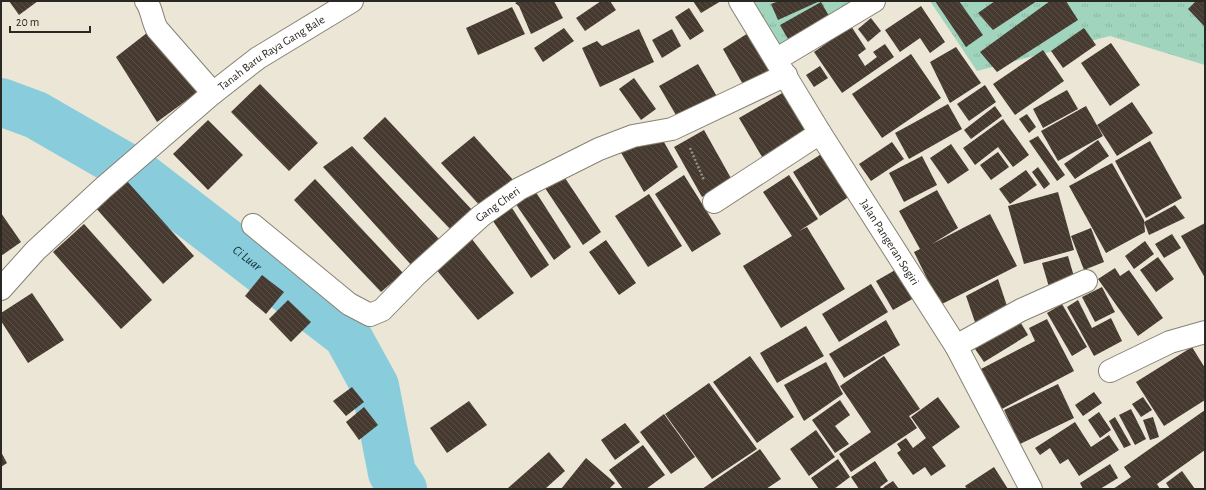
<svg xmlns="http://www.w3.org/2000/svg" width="1206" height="490" font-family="'Alegreya Sans',sans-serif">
<defs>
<pattern id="grass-tufts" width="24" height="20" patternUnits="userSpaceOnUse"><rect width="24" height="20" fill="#a1d4bd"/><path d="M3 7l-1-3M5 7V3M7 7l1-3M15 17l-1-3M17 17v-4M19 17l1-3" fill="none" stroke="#8bb6a2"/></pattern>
<pattern id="building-back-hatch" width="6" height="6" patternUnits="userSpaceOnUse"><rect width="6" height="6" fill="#463a30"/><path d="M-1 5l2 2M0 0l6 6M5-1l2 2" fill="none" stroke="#584e45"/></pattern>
</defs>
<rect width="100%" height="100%" fill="#ebe6d5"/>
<!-- grass -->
<g fill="url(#grass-tufts)">
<polygon points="735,1 862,1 767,53"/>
<polygon points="930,1 1205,1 1205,65 1110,36 977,71"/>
</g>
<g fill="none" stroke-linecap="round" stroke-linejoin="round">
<!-- river -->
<path stroke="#89ccdb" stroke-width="48" id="s1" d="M1,102l35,13 99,57 212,163 28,51 17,87 11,16"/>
</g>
<!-- building -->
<g fill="url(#building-back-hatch)">
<polygon points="9,1 38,1 19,15"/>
<polygon points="519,1 554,1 563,18 531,34 519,6 515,3"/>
<polygon points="601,1 610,1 616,10 585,31 576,18"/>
<polygon points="693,1 721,1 701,13"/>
<polygon points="779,1 820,1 778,20 771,4"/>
<polygon points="935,1 959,1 983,35 966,47"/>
<polygon points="995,1 1037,1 993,30 978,13"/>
<polygon points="1050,1 1066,1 1078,20 997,72 980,52"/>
<polygon points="1196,1 1205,1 1205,27 1188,9"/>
<polygon points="821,2 829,16 788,39 780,25"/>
<polygon points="921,6 945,42 930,53 920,38 900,52 885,30"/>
<polygon points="512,7 525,34 478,55 466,28"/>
<polygon points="689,8 704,31 690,40 675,17"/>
<polygon points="871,18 881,31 868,42 858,29"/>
<polygon points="851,26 866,49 858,55 865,66 877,57 873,52 885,44 894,57 842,93 814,52"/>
<polygon points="564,28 574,41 543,62 534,48"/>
<polygon points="1084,28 1096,45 1063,68 1051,51"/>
<polygon points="152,29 198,92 157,122 116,57"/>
<polygon points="639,29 654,62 600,87 582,48 597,41 602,46"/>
<polygon points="672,29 681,46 662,58 652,40"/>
<polygon points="753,30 776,69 745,88 723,49"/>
<polygon points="1111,43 1140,85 1110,106 1081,63"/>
<polygon points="956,47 981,83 950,103 930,62"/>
<polygon points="1043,50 1064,81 1015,115 993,84"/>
<polygon points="911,54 941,98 882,138 852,94"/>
<polygon points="698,64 719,100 680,122 659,86"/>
<polygon points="820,66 828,78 814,87 806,75"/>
<polygon points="634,78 656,109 641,120 619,89"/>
<polygon points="260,84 318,143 289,171 231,112"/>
<polygon points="985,85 996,102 969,121 957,104"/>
<polygon points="1067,90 1078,109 1043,128 1033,109"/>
<polygon points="784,92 810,135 765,162 739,118"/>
<polygon points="1132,102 1153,133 1117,156 1097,125"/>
<polygon points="948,104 962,129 909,159 895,133"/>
<polygon points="995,106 1002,116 971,139 964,130"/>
<polygon points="1086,106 1103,136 1058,161 1041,131"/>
<polygon points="1027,114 1036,127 1029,133 1019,119"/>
<polygon points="385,117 473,211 451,230 363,138"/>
<polygon points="1003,119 1029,155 1013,167 998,147 975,165 963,148"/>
<polygon points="208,120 243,155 208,190 173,154"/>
<polygon points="704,130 732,180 702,197 674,147"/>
<polygon points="660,135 678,167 644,192 620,151"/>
<polygon points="474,136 515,182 482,208 441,163"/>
<polygon points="1038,136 1065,175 1057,181 1029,141"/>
<polygon points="1098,140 1109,156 1075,179 1064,164"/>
<polygon points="1150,141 1182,198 1146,218 1115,161"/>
<polygon points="892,142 904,159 871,181 859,164"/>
<polygon points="951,144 969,170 948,184 930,158"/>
<polygon points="352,146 440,240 413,267 323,167"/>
<polygon points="998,152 1009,167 991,180 980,165"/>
<polygon points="823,153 850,196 820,216 793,172"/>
<polygon points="922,156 937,185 904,202 889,173"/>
<polygon points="1112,163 1144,220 1145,232 1106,253 1069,186"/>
<polygon points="1038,167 1050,184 1044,189 1032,172"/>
<polygon points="1026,170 1037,185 1010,204 999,189"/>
<polygon points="561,172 601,232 583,245 543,185"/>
<polygon points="684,175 721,234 692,252 655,194"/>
<polygon points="789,175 818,219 799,231 807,227 845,289 781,328 743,266 792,236 763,192"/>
<polygon points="315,179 403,273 381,292 294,200"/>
<polygon points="126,180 194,256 163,284 95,207"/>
<polygon points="532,186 571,247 554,260 513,200"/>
<polygon points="937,190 958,228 932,244 990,214 1017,266 940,305 914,252 920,249 899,211"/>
<polygon points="1058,192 1074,250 1024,264 1008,206"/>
<polygon points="649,194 682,246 648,267 615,216"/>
<polygon points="510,205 549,265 531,278 491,218"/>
<polygon points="1175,205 1185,218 1149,235 1144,222"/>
<polygon points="1,213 21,242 1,256"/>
<polygon points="1205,223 1205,278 1181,236"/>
<polygon points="84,224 152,300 121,329 53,252"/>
<polygon points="1091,228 1104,262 1084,270 1071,236"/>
<polygon points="1172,234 1181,248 1164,258 1155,244"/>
<polygon points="471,238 514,293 478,320 435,268"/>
<polygon points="606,240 636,283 619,295 589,252"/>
<polygon points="1145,241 1154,254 1134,269 1125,256"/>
<polygon points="1068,256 1075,280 1049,287 1042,263"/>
<polygon points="1158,257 1174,279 1156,292 1140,270"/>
<polygon points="1115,268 1120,276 1129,270 1163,318 1138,336 1098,279"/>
<polygon points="897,269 914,298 893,310 876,281"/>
<polygon points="262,275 284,292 266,314 245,296"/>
<polygon points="998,279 1008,309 976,325 966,296"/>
<polygon points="871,284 888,312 839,342 822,314"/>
<polygon points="1102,287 1115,312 1095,322 1082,297"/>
<polygon points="32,293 64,340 28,363 1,321 1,313"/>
<polygon points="288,300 311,322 291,342 269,319"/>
<polygon points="1078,300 1092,328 1111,318 1122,341 1094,356 1067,307"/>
<polygon points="1062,304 1087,347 1072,356 1047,313"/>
<polygon points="1018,318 1028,335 984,362 973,346"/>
<polygon points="1047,319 1074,371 1000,410 979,370 1035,341 1029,328"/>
<polygon points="886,320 900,345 844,378 829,354"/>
<polygon points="806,326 824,356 777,383 760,353"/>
<polygon points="1192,347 1205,368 1205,400 1164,426 1136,382"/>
<polygon points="750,356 794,417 757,443 713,382"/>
<polygon points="884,356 920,409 909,416 917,428 851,472 839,454 871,432 840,386"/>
<polygon points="826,362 843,394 804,421 784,385"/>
<polygon points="709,383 757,449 712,479 665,414"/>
<polygon points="1058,384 1074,418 1020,444 1004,410"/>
<polygon points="352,387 364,402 346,416 333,401"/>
<polygon points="1094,392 1102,403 1083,416 1075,405"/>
<polygon points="938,397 960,427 932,447 946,466 931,476 925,467 913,475 897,453 901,450 897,444 906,438 913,448 926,438 911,417"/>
<polygon points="1143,397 1152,410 1141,417 1132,404"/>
<polygon points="840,400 850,415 835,426 849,444 835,453 812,420"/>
<polygon points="469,401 487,425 447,453 430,428"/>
<polygon points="364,407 378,425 359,440 346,422"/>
<polygon points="1131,409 1146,439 1135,445 1119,415"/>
<polygon points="1205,410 1205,450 1157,484 1160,489 1113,489 1131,477 1124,467"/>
<polygon points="1099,412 1111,430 1100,438 1088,420"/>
<polygon points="664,414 695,457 671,474 640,432"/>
<polygon points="1115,417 1131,445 1124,448 1109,421"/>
<polygon points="1153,417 1159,437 1150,440 1143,420"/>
<polygon points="1075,422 1091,447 1109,435 1119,450 1079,476 1068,459 1060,464 1050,448 1040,455 1035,448"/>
<polygon points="625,423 640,442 615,460 601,440"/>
<polygon points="816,430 835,457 809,476 790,449"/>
<polygon points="643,445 665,475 646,489 623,489 609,470"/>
<polygon points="760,449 781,479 766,489 702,489"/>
<polygon points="1,452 7,463 1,467"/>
<polygon points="549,452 565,471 545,489 507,489"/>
<polygon points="586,458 615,483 609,489 561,489"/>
<polygon points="838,459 850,477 834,489 819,489 811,478"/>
<polygon points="875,461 888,481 880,487 881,489 859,489 851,477"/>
<polygon points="1110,464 1118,478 1100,489 1083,489 1080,483"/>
<polygon points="994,467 1008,489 967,489 965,486"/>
<polygon points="1182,471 1195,489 1170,489 1166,483"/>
<polygon points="893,481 899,489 882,489 885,486"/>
</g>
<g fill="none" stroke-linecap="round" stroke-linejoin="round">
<defs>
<g id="minor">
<path d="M146,1c6,8 6,19 11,28l56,64"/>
<path id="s2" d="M740,1l80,132 136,213 75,143"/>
<polyline points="777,59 874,1"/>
<polyline points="714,202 820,133"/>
<path id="s3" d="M253,225l96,79 21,11 12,-5 35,-36 64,-58 38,-27 80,-40 34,-13 39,-7 114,-54"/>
<path id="s4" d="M1,289l34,-38 68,-63 110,-95 45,-35 94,-57"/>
<polyline points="956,346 1021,310 1086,281"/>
<polyline points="1110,371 1170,342 1205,332"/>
</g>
</defs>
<!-- minor casing -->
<use href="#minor" stroke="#878272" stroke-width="24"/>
<!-- path -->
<polyline stroke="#959185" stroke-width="2.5" stroke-dasharray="2 2" stroke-linecap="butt" points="690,148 704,180"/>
<!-- minor -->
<use href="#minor" stroke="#fff" stroke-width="22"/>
</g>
<g text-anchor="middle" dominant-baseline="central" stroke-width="4" stroke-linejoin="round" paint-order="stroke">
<!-- street labels -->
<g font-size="12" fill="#2a2822" stroke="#ebe6d5">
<text stroke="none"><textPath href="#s4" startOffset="360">Tanah Baru Raya Gang Bale</textPath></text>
<text stroke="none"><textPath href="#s3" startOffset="318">Gang Cheri</textPath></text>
<text stroke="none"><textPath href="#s2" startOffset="284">Jalan Pangeran Sogiri</textPath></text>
</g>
<!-- water labels -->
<g font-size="13" font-style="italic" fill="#0d2e35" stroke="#ebe6d5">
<text stroke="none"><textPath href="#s1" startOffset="293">Ci Luar</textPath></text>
</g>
</g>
<!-- border -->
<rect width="1206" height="490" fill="none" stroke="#2a2822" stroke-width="4"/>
<!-- scale -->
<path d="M10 26v6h80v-6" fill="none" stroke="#2a2822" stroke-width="2"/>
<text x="16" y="26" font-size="12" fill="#2a2822" stroke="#ebe6d5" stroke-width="3" paint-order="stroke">20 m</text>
</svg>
